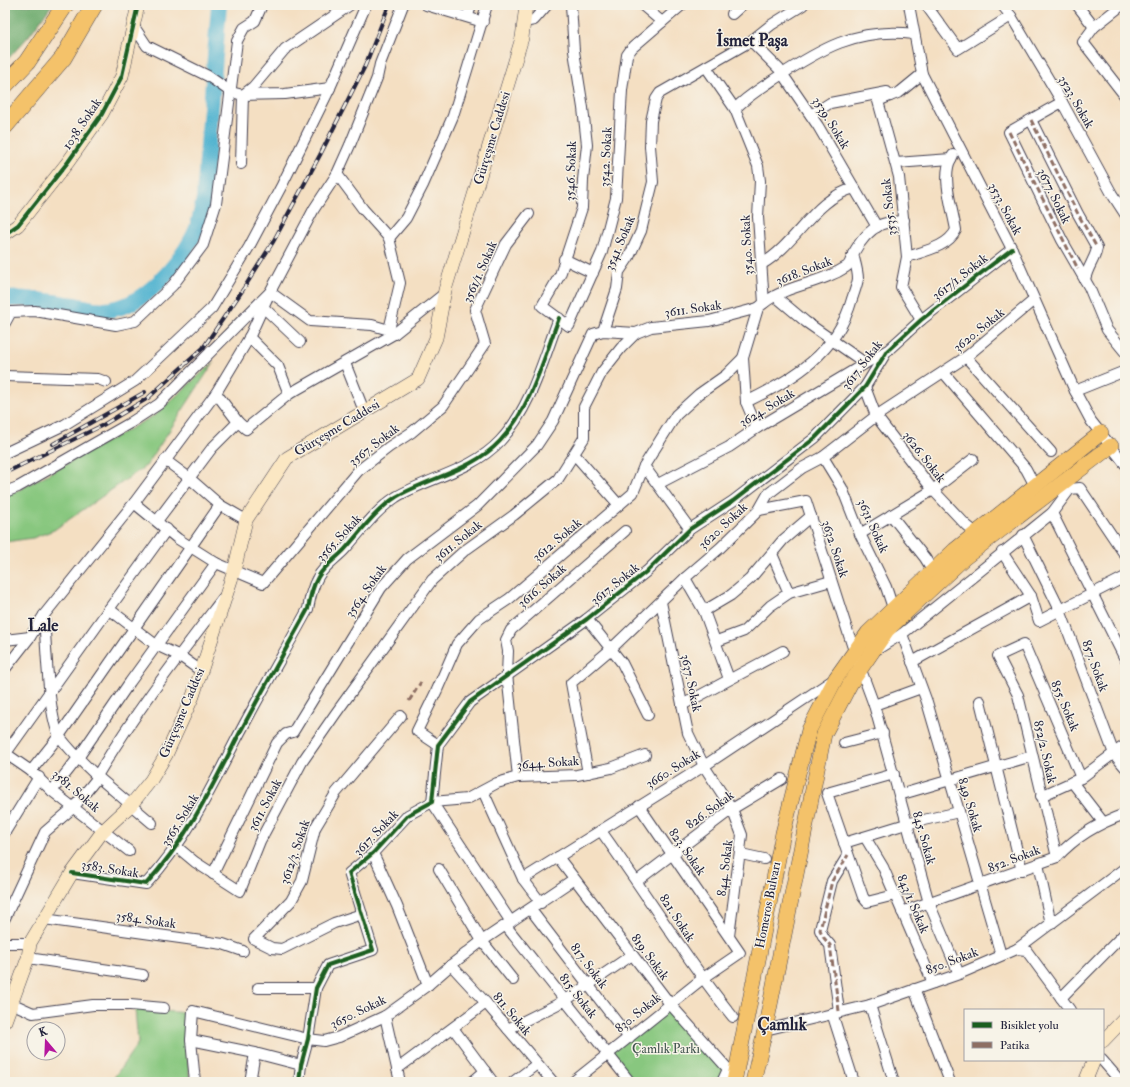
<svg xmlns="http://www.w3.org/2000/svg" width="1130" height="1087" font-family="'IM FELL Double Pica',serif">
<rect width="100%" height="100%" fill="#f7f3e8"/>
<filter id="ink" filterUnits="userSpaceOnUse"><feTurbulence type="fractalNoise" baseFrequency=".025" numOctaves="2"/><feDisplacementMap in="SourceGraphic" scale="8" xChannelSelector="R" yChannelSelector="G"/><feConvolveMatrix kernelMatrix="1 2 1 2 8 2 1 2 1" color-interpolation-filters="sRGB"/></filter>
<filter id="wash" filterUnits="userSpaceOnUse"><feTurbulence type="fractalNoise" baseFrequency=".012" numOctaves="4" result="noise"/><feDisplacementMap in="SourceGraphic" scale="16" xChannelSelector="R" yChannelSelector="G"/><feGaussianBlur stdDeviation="0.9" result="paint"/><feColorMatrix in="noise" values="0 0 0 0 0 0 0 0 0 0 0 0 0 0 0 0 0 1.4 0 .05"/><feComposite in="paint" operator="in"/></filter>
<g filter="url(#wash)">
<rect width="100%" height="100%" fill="#f4dfc2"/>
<!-- green -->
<g fill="#88c77f" stroke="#55745d">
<polygon points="214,362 147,465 54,530 33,538 5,542 5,496 19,490 155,415"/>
<polygon points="670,1004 728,1069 722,1082 630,1082 608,1054"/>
<polygon points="135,1009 188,1013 186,1041 190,1082 111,1082 138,1043"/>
</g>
<!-- forest -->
<polygon fill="#6eac6e" stroke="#486754" points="5,5 52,5 28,37 5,62"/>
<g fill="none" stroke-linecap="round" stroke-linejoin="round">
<!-- river -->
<path stroke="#52b4d0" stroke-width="16" d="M5,299c23,-2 47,3 70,6 9,2 18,5 27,5 39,1 81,-48 95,-82 3,-9 5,-20 7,-30l15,-193"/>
</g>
</g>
<g filter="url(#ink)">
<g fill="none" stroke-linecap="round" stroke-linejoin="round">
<defs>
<g id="street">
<polyline points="426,5 483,22"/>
<polyline points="571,5 574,51 583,108 587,145 583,180 582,208 560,275 542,306 569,326 602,252 616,198 622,90 627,55 632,48 682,5"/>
<polyline points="642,5 662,22"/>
<polyline points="909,5 922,74 1012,249 1075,391 1091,421 1125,464"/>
<polyline points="926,5 958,49 1011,16"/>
<polyline points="1002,5 1011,16 1062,102 1112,194 1125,214"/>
<polyline points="1077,5 1094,27"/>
<polyline points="1122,5 1094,27 1083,42 1125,96"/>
<polyline points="732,14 742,5"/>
<polyline points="468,16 471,5"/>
<polyline points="524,22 534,20 547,5"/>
<polyline points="135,28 147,46 208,76 231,92 243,95 285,94 330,88"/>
<polyline points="751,41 779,69 818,126 877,227"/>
<polyline points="706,67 735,109 758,166 760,181 758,217 764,303 758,308 743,358 746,402 757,428"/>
<polyline points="890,96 878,101 899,177 907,257 901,287 921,320"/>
<polyline points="1062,102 1009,132 1062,240 1089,287 1107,330 1125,352"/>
<path d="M735,109c11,-12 25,-20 38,-29 47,-31 84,-53 141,-46"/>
<polyline points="811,115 830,103 887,92 890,96 900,92 922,74"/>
<path d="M1031,120l47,94 19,34c-2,12 -10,19 -12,32"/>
<polyline points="896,163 951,159 953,155"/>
<polyline points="241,164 243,95 253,87 285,49 350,5"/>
<polyline points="337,174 363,209 389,238 400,283 389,330"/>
<polyline points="389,238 406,218 423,185 453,116 487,5"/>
<path d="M907,257c17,-6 41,-10 49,-27 -3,-19 -15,-54 -5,-71"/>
<polyline points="564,259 593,273"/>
<path d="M762,264c35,-20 52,-66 93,-76"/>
<polyline points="775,296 806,322 865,363"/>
<path d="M764,303c24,-19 57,-19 82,-36 4,-2 5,-8 7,-13 6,-11 15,-23 27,-29 6,-3 17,-3 24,-5"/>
<polyline points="263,307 300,342"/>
<polyline points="5,323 11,312 35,311 116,325 135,321 173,285 203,245 216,204 237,41 244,28 255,21 262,5"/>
<polyline points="603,331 617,289 619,272 629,257 641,231 647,206 653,182 650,146 651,121 656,99 660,93 751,41 771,25 803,5"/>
<polyline points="249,337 278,366 289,394"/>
<polyline points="966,357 1051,452"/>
<polyline points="345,363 364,411"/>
<polyline points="944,373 1026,469 1035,486"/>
<polyline points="5,376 98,379 106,382"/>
<polyline points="865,387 876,416 933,490 966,525 976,533"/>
<polyline points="1075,391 1125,371"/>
<polyline points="216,393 238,422 246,429 289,394 394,334 444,294"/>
<path d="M746,402c48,-23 91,-49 106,-103 2,-6 5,-14 6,-20 0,-8 -3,-17 -5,-25"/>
<polyline points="5,453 64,425 135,381 212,308 249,247 282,185 329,90 366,5"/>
<polyline points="575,455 619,505"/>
<polyline points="823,457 842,488 860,534 886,587 893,608"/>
<polyline points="165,460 188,477 220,505 246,520"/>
<polyline points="644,466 690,529"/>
<polyline points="658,484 729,447 757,428 886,351"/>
<polyline points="5,492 18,487 130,423 159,404 270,292 314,209 337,174 350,145 377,78 380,64 403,5"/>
<polyline points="134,503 178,539 216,563 263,583 358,471 389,447 412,432 443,406 485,344 475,310 506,244 529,214"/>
<polyline points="759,510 806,501 854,651 874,705 929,903 959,974"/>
<polyline points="1052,513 1125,659"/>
<polyline points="891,515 925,558 933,571"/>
<polyline points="157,521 212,448 238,422"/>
<polyline points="860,534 933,490 973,459"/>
<polyline points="1023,535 1060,610 1114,754 1125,767"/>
<polyline points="1002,552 1031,596 1039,621 1125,577"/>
<polyline points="772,554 789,593"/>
<polyline points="685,578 704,611 729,679"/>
<polyline points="661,602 688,733 704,766 732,809 742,835 729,936"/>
<polyline points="109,609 167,529"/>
<polyline points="704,611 731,595 750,579 783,540 811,516"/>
<polyline points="44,615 134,503 216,393 249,338 270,292 310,321 372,325 389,330 394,334"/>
<polyline points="587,619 622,663 648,715"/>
<polyline points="902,634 927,702 1001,955"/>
<polyline points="5,640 30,637"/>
<polyline points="717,641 744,631 770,606 789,593 831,581"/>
<polyline points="876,650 902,634 1052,513 1070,489 1080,488 1125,555"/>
<polyline points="912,662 1031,596"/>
<path d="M5,669l25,-32 14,-22c2,26 4,104 16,122 11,15 25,28 38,40"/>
<polyline points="980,701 1022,871"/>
<polyline points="682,705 783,651"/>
<polyline points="874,705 921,688"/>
<polyline points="844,743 883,733"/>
<polyline points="438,745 417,731 437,690 457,644 479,619 509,599 633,493 644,466 676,415 699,394 726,375 743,358"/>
<polyline points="5,753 31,771 52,791 129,851"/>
<polyline points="6,753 109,609 156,645 180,656 201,671"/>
<polyline points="31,771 59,736 220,505"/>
<polyline points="588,773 571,683 611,649 685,578 720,548 759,510 768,494 802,468 823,457 876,416 966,357 1034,300"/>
<polyline points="894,774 827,793 863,897 867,902 895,895"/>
<path d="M97,776c38,-64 81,-119 126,-178"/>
<polyline points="518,777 507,674 508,651 506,640 511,630 625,531"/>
<polyline points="1072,782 1103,822"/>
<polyline points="52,791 78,758 130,682 216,563"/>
<polyline points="483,791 523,879 541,903"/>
<polyline points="899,795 1032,756"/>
<polyline points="1041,796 1081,778 1125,745"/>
<path d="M601,831c45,62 84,127 132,186"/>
<polyline points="5,832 39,777"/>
<polyline points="865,837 883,867 933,983"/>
<polyline points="844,843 906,824 959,812"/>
<polyline points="177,847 195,862 240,891 260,841 302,762 336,713 432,580 464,551 514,515 558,479 584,438 584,407 602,372 621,348 636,333 651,327 709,321 758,308"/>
<polyline points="373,853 397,906 428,985"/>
<polyline points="741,854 764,859"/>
<polyline points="558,857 670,1004 728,1069 722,1082"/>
<polyline points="1057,857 1018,695 998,656 1024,644 1081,778"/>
<polyline points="1038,864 1051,924"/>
<polyline points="439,869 482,941 513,980"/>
<path d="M72,873l74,11c39,-42 64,-93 90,-144 23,-44 48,-87 72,-131 2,-11 4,-22 10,-32 6,-11 19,-19 27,-28 16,-18 31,-39 51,-52 34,-20 76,-26 104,-56 31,-33 43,-81 59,-123"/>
<polyline points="213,874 277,743 286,734 293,732 381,588 407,559 477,506 537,445 553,421 593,334 603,331 636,333"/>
<polyline points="523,879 704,766 836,678"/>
<polyline points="637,881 732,809 782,779"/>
<polyline points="531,910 629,1038"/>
<path d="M902,912l155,-55c19,-21 42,-34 68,-43"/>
<polyline points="362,914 334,923 282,949 272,948 254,939 291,901 302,881 315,828 336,793 401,716"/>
<polyline points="5,918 45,832 74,807 98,777 152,823"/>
<polyline points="44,919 223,944 243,951"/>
<polyline points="511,922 432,802 467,799 497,783 518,777 577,775 611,768 645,755"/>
<polyline points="506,926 630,1082"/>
<polyline points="5,943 30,943"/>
<polyline points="1017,949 1026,950 1070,1010"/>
<polyline points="28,958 143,975"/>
<polyline points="451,965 486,1003 553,1082"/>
<polyline points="258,988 316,988"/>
<polyline points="914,989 950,1082"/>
<polyline points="1061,998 1125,933"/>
<polyline points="11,1003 33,1013 93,1005 130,1005 164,1008"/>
<polyline points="870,1005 894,1082"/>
<polyline points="839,1011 830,945 824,938 820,930 832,881 848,855"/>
<polyline points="832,1013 854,1082"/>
<polyline points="385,1016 400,1082"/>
<polyline points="453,1028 493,1082"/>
<polyline points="508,1029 566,1000 632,955"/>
<polyline points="765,1030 870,1005 959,974 1017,949 1125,868"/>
<polyline points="191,1040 255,1053 301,1065"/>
<polyline points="1102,1060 1121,1082"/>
<polyline points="397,1069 486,1003"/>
<polyline points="195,1082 191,1040 193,1011 308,1039 324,1041 339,1037 385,1016 428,985 451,965 482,941 574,879"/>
<polyline points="250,1082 255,1053"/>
<polyline points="299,1082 301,1065 308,1039 316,988 328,965 373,950 349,873 373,853 408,815 432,802 438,745 470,702 587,619 647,571 690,529 733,501 815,438 865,387 887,351 921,320 1012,249"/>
<polyline points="472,1082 485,1071"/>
<polyline points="513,1082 537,1064"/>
<polyline points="573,1082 702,979 740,953 639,806"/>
</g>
<g id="secondary">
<polyline points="5,234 18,225 68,162 102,114 122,76 138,5"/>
<polyline points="5,1021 28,958 30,943 72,873 103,831 131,805 151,780 166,755 193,696 234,571 246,520 287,458 418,379 436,338 445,290 522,38 526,5"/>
<polyline points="1103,1041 1125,1018"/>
<polyline points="1085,1082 1094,1060"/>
</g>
<g id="primary">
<polyline points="734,1082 783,833 809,730 836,678 868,633 955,550 1101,433"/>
<polyline points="753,1082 765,1030 824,734 850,684 887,630 964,558 1111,446"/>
</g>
<g id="highway">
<polyline points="5,85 27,62 65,5"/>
<polyline points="5,126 63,58 94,5"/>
</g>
</defs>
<!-- street casing -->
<use href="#street" stroke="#423e4f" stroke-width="12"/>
<!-- secondary casing -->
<use href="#secondary" stroke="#423e4f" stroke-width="14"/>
<!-- primary casing -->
<use href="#primary" stroke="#423e4f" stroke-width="16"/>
<!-- highway casing -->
<use href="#highway" stroke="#423e4f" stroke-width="18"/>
<!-- street -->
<use href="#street" stroke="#fff" stroke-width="10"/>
<!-- secondary -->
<use href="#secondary" stroke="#fbe7c3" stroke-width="13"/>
<!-- primary -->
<use href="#primary" stroke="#f4c26a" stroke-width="15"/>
<!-- highway -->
<use href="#highway" stroke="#f4c26a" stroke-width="17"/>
<defs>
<g id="rail">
<polyline points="53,444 145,392"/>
<polyline points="5,473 103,425 148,398 203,348 244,288 273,242 320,155 365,66 389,5"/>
</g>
</defs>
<!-- rail casing -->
<use href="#rail" stroke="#22223b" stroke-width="4"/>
<!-- rail -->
<use href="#rail" stroke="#f7f3e8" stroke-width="2.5" stroke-dasharray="8" stroke-linecap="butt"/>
<!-- quiet -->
<g stroke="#8d6e63" stroke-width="3" stroke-dasharray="6 3" stroke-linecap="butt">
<polyline points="1031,120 1078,214 1097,248"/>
<polyline points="1009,132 1078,269"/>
<polyline points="409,701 421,682"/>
<polyline points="839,1011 830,945 824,938 820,930 832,881 848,855"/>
</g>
<defs>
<g id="cycleway">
<polyline points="5,234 18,225 68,162 102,114 122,76 138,5"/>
<path d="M72,873l74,11c39,-42 64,-93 90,-144 23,-44 48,-87 72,-131 2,-11 4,-22 10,-32 6,-11 19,-19 27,-28 16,-18 31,-39 51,-52 34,-20 76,-26 104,-56 31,-33 43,-81 59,-123"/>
<polyline points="299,1082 301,1065 308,1039 316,988 328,965 373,950 349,873 373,853 408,815 432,802 438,745 470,702 587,619 647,571 690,529 733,501 815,438 865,387 887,351 921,320 1012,249"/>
</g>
</defs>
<!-- cycleway casing -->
<use href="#cycleway" stroke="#f7f3e8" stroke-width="6"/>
<!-- cycleway -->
<use href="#cycleway" stroke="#1b5e20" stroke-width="4"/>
</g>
</g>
<g text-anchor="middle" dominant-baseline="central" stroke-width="3" stroke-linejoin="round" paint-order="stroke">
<!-- street labels -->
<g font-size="13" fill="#22223b" stroke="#f7f3e8">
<text transform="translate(1076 102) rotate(60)">3523. Sokak</text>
<text transform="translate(831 123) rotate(58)">3539. Sokak</text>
<text transform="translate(82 124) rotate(-56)">1038. Sokak</text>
<text transform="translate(492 138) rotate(-73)">Gürçeşme Caddesi</text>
<text transform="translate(606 157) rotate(-87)">3542. Sokak</text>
<text transform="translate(571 171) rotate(-88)">3546. Sokak</text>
<text transform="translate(1054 196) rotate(64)">3677. Sokak</text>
<text transform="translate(889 207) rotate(-96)">3535. Sokak</text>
<text transform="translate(1005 209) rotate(62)">3533. Sokak</text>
<text transform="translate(620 243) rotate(-67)">3541. Sokak</text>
<text transform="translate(747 245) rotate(-93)">3540. Sokak</text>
<text transform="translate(804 271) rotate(-21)">3618. Sokak</text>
<text transform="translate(480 272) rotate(-66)">3561/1. Sokak</text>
<text transform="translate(960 277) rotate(-38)">3617/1. Sokak</text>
<text transform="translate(693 309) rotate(-8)">3611. Sokak</text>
<text transform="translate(979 330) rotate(-39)">3620. Sokak</text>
<text transform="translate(862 365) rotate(-53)">3617. Sokak</text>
<text transform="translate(767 408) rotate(-31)">3624. Sokak</text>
<text transform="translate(337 428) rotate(-31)">Gürçeşme Caddesi</text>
<text transform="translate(374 445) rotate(-38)">3567. Sokak</text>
<text transform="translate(924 457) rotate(52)">3626. Sokak</text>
<text transform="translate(723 526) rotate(-43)">3620. Sokak</text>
<text transform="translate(873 526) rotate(66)">3631. Sokak</text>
<text transform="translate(339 538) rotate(-47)">3565. Sokak</text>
<text transform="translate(557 540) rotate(-40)">3612. Sokak</text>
<text transform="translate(458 541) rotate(-39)">3611. Sokak</text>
<text transform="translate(835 549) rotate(72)">3632. Sokak</text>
<text transform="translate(615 584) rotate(-39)">3617. Sokak</text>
<text transform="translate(542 586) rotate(-41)">3616. Sokak</text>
<text transform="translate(366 591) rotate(-55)">3564. Sokak</text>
<text transform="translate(1095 666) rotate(70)">857. Sokak</text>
<text transform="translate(691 683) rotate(78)">3637. Sokak</text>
<text transform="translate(1065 706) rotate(67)">855. Sokak</text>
<text transform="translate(182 713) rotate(-67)">Gürçeşme Caddesi</text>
<text transform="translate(1045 752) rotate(77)">852/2. Sokak</text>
<text transform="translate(548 763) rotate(-4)">3644. Sokak</text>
<text transform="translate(673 769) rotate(-32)">3660. Sokak</text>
<text transform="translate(76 791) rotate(40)">3581. Sokak</text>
<text transform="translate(265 805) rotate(-62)">3611. Sokak</text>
<text transform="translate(970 805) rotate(73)">849. Sokak</text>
<text transform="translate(710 810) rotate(-36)">826. Sokak</text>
<text transform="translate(180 820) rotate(-58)">3565. Sokak</text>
<text transform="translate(376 833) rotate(-46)">3617. Sokak</text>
<text transform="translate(924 838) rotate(74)">845. Sokak</text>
<text transform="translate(295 852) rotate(-71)">3612/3. Sokak</text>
<text transform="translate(687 852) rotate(55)">823. Sokak</text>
<text transform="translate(1014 859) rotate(-21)">852. Sokak</text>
<text transform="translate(725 868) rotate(-83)">844. Sokak</text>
<text transform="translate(110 869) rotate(9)">3583. Sokak</text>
<text transform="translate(913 904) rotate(67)">843/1. Sokak</text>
<text transform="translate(768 905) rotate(-79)">Homeros Bulvarı</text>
<text transform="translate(677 918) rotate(57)">821. Sokak</text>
<text transform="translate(146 920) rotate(8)">3584. Sokak</text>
<text transform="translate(650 957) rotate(53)">819. Sokak</text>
<text transform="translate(952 961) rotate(-21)">850. Sokak</text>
<text transform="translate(589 966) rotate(53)">817. Sokak</text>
<text transform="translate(578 996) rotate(52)">815. Sokak</text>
<text transform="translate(358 1012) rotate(-26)">3650. Sokak</text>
<text transform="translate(638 1013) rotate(-39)">830. Sokak</text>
<text transform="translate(512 1014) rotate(50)">811. Sokak</text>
</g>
<!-- park labels -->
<g font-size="13" fill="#41544f" stroke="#f7f3e8">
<text x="666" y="1049">Çamlık Parkı</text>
</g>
<!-- district labels -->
<g font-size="17" font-weight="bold" fill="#22223b" stroke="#f7f3e8">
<text x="752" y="40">İsmet Paşa</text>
<text x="43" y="625">Lale</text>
<text x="782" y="1024">Çamlık</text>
</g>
</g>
<!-- margin -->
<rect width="1130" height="1087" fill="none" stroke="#f7f3e8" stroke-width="20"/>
<!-- legend -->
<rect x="964" y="1009" width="140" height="52" fill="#f7f3e8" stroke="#a29fa3"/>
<rect x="972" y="1022" width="20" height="6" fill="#1b5e20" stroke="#a29fa3"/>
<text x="1000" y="1029" font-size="12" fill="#22223b">Bisiklet yolu</text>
<rect x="972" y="1042" width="20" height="6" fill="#8d6e63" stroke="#a29fa3"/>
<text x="1000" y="1049" font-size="12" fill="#22223b">Patika</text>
<!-- north arrow -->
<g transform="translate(46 1041) rotate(341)"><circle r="19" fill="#f7f3e8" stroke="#a29fa3"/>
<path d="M0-3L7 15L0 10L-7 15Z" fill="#b5179e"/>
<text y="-6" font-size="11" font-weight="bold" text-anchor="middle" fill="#22223b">K</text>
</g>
</svg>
